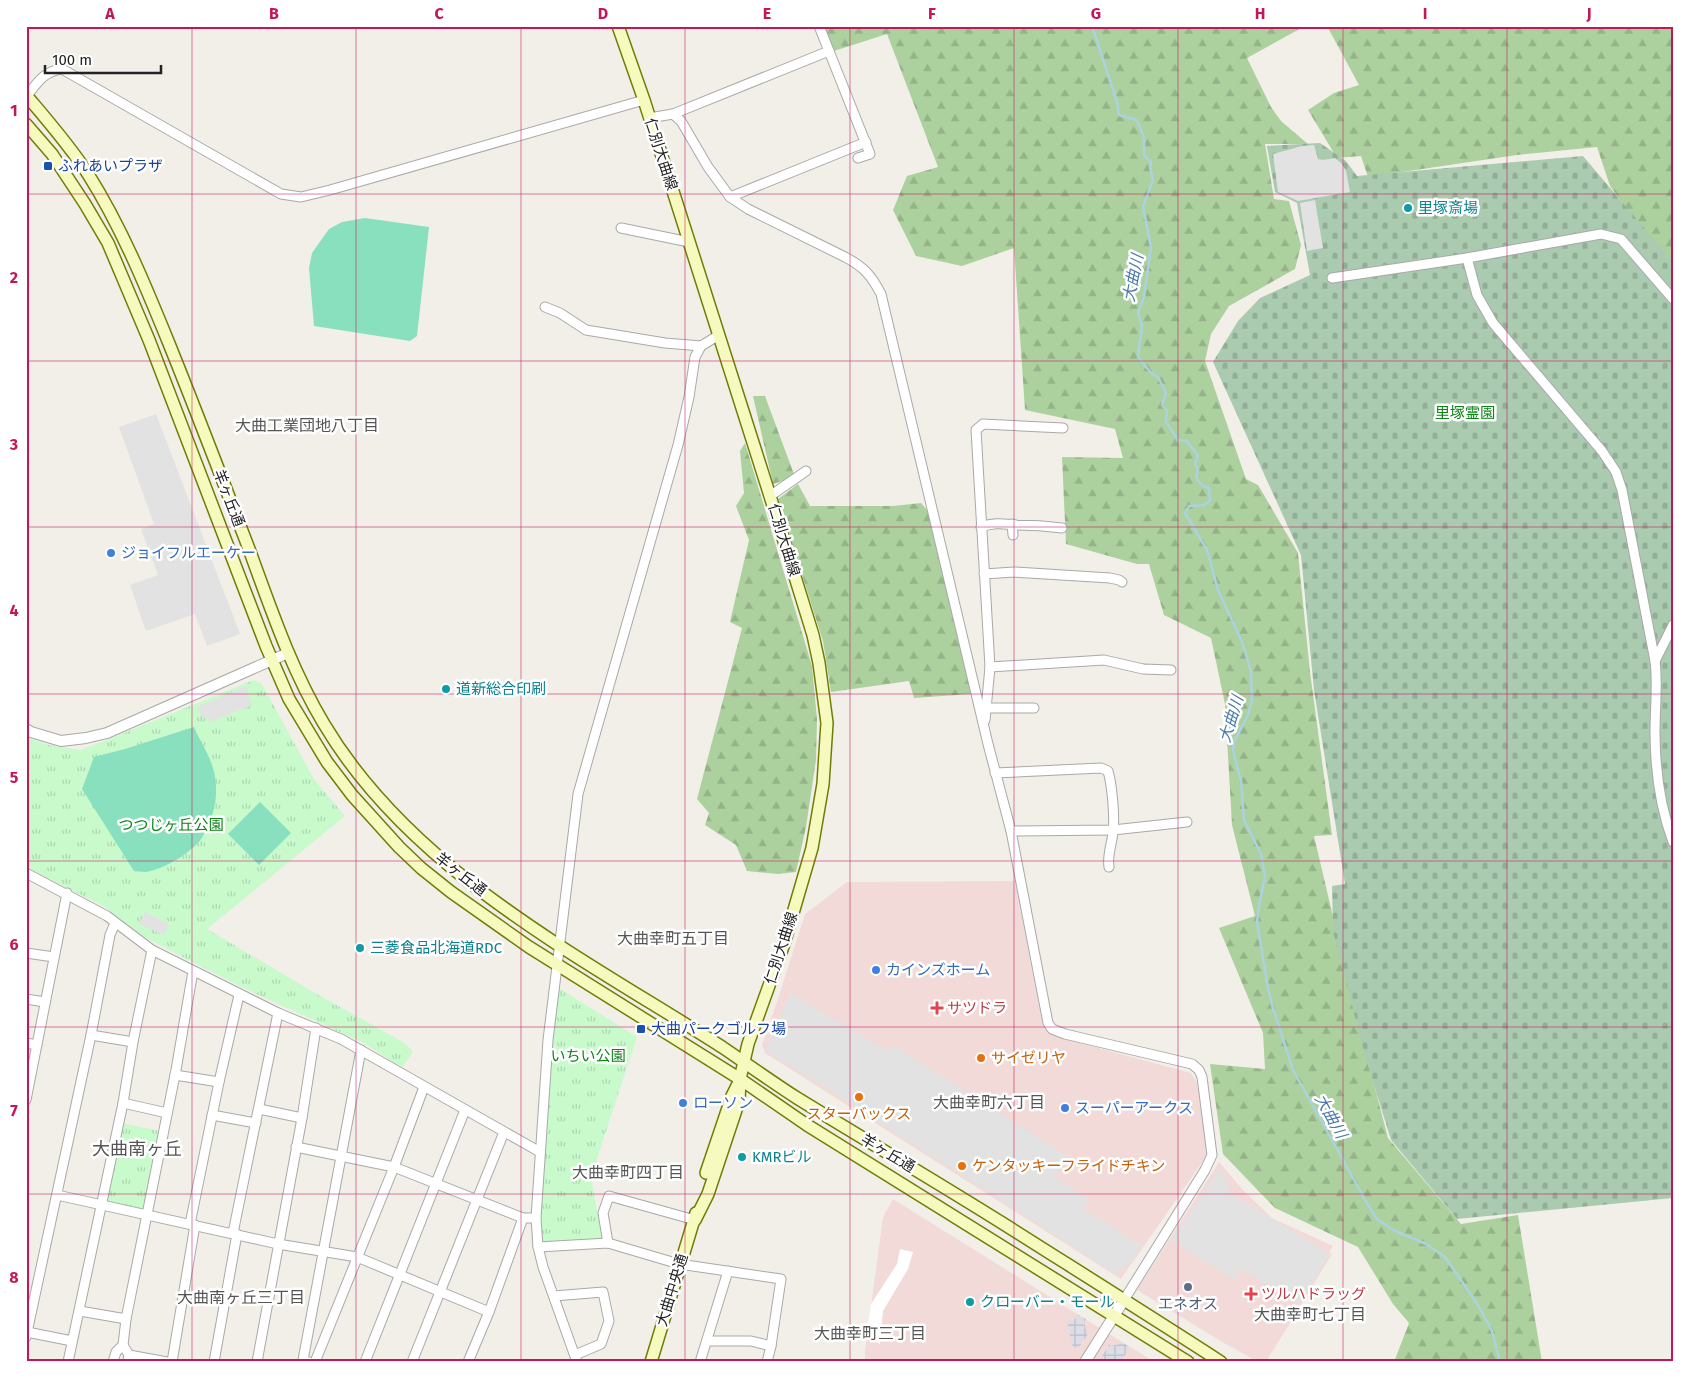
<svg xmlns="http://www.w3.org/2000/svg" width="1699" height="1388" font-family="'Fira Sans','Noto Sans JP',sans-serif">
<defs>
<pattern id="forest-firs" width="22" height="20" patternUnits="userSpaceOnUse" patternTransform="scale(1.25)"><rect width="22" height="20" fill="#add19e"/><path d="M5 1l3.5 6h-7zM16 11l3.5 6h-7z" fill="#95b388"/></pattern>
<pattern id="cemetery-stones" width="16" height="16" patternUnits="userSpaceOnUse" patternTransform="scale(1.25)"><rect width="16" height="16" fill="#aacbaf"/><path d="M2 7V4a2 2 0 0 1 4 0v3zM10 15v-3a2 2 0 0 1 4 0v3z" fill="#92ae96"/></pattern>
<pattern id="park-tufts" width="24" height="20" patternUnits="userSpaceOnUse" patternTransform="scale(1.25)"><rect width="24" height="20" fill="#c8facc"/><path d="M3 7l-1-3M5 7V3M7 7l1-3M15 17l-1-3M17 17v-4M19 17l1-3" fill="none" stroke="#acd6af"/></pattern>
<pattern id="plaza-grid" width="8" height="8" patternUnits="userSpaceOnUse" patternTransform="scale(1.25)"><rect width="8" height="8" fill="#dddde8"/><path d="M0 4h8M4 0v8" fill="none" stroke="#bdbdc7"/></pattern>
</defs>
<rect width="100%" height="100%" fill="#f2efe9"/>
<!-- commercial -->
<g fill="#f2dad9">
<polygon points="1015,881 1043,1027 1061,1038 1191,1073 1197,1083 1208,1154 1121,1279 765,1053 762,1045 779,996 805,914 847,882"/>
<polygon points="1219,1162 1245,1192 1272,1218 1333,1246 1329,1252 1332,1254 1266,1362 1258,1362 1224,1343 1137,1290"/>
<polygon points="893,1199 1122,1342 1155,1362 865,1362 865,1351 883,1217"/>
</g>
<!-- forest -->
<g fill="url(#forest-firs)">
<polygon points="824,26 1305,26 1247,58 1271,107 1281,121 1308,144 1265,144 1274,199 1289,201 1301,245 1295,269 1229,306 1211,334 1205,361 1246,479 1258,485 1298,553 1310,672 1332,835 1314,836 1360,1031 1388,1138 1461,1224 1518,1215 1542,1362 1394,1362 1409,1323 1393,1304 1358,1247 1275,1208 1223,1154 1210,1064 1265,1069 1263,1033 1219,928 1255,916 1232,825 1225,704 1211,638 1164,615 1149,564 1137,564 1066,544 1062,457 1123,458 1115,429 1025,410 1014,248 962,266 916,256 893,210 907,176 938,167 887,34 834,51"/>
<polygon points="1327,26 1673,26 1673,273 1610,186 1597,147 1517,155 1368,177 1361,156 1337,158 1308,110 1334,93 1359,85"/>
<polygon points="753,396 765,396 795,477 773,484"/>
<polygon points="745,443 812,666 817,719 816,760 806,827 796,872 778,874 747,871 736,845 705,825 709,813 697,799 742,628 730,622 749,540 736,506 744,493 740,451"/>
<polygon points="798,484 810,506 893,506 921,503 927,510 948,584 971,694 914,698 909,681 831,692 823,641 778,499"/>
</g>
<!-- cemetery -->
<polygon fill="url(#cemetery-stones)" points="1320,143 1346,161 1357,176 1583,156 1673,262 1673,1198 1457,1219 1391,1140 1365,1056 1333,931 1332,886 1345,884 1314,690 1301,555 1213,362 1238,321 1260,298 1310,275 1297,203 1275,192 1267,146"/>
<!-- park -->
<g fill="url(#park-tufts)">
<polygon points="254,680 262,684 314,779 345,816 207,929 315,993 403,1042 413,1051 402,1068 364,1043 241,987 144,937 105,907 26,867 26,737 49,745 80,750 104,741"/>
<polygon points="554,985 637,1037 591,1177 597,1211 603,1213 608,1243 538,1247"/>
<polygon points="118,1122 164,1132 147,1214 102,1205"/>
</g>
<!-- pitch -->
<g fill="#88e0be">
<polygon points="365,218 429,227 417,336 410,341 314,326 309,268 312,253 329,229 342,222"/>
<path d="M194,727c9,21 22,36 22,61 1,16 -5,34 -13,48 -8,15 -40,34 -58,36 -3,0 -8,-1 -11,-1l-52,-82 12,-32 31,-8z"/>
<polygon points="260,802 291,833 259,865 228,834"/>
</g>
<!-- parking -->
<g fill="#e2e2e2">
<polygon points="1314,145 1318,159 1323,160 1335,158 1342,164 1346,171 1350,192 1298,201 1278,192 1273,154 1302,146"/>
<polygon points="1315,200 1323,248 1307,251 1300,203"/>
<polygon points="156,414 240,634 207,646 195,614 146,631 130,585 158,575 141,529 154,524 119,427"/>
<polygon points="243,687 246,687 252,705 210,722 208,717 203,719 197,707"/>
<polygon points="145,912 169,924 164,935 139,924"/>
<polygon points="790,993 888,1051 893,1045 1068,1157 1055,1178 1089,1200 1083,1208 1140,1245 1137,1252 1125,1270 1120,1268 1116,1274 823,1086 765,1051"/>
<polygon points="1219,1170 1230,1183 1227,1191 1330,1254 1299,1304 1242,1270 1234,1280 1171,1240"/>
</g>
<!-- plaza -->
<g fill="url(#plaza-grid)">
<polygon points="1078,1315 1086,1319 1084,1323 1086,1330 1089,1332 1078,1349 1072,1345 1067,1321 1075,1319"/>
<polygon points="1123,1343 1130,1347 1121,1361 1099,1362 1109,1344 1111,1346"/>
</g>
<!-- pier -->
<polygon fill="#fff" points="900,1249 913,1252 908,1269 883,1311 880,1344 866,1336 871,1304 897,1264"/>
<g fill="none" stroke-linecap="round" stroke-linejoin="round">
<!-- stream -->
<polyline stroke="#aad3df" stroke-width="2.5" points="1090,26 1093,29 1117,102 1119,115 1137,120 1144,138 1144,155 1151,162 1150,167 1153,180 1143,206 1151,247 1144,297 1138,312 1142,326 1138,357 1151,373 1158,377 1166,393 1162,405 1167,411 1166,422 1178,440 1187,441 1198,456 1195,464 1198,470 1196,478 1203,486 1209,488 1210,501 1204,505 1189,506 1185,513 1207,550 1218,590 1242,642 1251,671 1252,700 1248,715 1234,742 1233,750 1241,781 1244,820 1261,854 1265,876 1259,906 1257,922 1268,988 1272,1005 1293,1070 1368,1205 1377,1219 1393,1230 1426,1244 1445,1257 1478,1305 1492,1331 1500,1362"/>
<defs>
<g id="minor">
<polyline points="819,26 870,154 858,158"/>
<path d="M26,97c11,-14 18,-26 36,-28l219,125 20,3 29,-7 314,-90"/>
<polyline points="673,114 829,51"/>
<path d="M649,118l24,-4 8,7 27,46 22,30 18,12 97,48c19,10 26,18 36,37l107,450 23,87 37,192 4,6 13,5 127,30 7,6 3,7 10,78 -7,15 -81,130"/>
<polyline points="730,197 866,142"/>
<polyline points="621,228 689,242"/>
<path d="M1467,258l10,37 16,28 109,128 14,21 6,18 33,171c3,23 0,46 0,70 0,37 5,76 18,111"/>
<polyline points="1332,278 1467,258 1601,234 1621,239 1673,299"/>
<polyline points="545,307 560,313 586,330 665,343 701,346"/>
<polyline points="770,496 806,471"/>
<polyline points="1012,524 1013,535"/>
<path d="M981,527c13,-5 23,-3 36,-2 16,0 30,1 45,3"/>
<polyline points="984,574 1014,572 1110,578 1119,580 1122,582"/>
<polyline points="1655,661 1673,625"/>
<polyline points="990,667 1104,660 1143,669 1171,670"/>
<polyline points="986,708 1034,708"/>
<polyline points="985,720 990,667 976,430 983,424 1063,428"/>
<path d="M995,773l106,-5 7,3c4,14 7,46 5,61 -1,12 -6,23 -4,35"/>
<polyline points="1011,831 1113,830 1187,822"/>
<polyline points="26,873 107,916 152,950 278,1013 341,1039 540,1152"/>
<polyline points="26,953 54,957"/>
<polyline points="26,999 45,1002"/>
<polyline points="91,1035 133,1042"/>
<polyline points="26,1043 37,1045"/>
<polyline points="175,1075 219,1082"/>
<polyline points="26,1100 67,893"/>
<polyline points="123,1103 167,1113"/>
<polyline points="259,1109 302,1118"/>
<polyline points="212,1115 256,1123"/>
<polyline points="296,1147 394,1167 523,1218 536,1218"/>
<polyline points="57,1195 278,1244 357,1257 489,1312"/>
<polyline points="190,1224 219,1082 239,995"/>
<polyline points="233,1233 278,1013"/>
<polyline points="608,1243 603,1213 609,1196 695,1220"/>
<polyline points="538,1247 608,1243 679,1264 781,1279 771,1346 767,1362"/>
<polyline points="554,1296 603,1292 609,1321 601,1344 575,1355"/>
<polyline points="80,1311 126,1319"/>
<polyline points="27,1332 72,1341"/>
<polyline points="26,1337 91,1035 110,935 115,923"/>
<polyline points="707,1341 751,1341 771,1346"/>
<polyline points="129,1355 167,1362"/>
<polyline points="68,1362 123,1103 133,1042 152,950"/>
<polyline points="113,1362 116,1352 123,1345"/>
<polyline points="128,1362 129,1355 123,1345 126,1319 176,1070 193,971"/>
<polyline points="172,1362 195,1225"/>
<polyline points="214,1362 237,1234"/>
<polyline points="257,1362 302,1118 316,1028"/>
<polyline points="309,1362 303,1360 361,1050"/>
<polyline points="315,1362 394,1167 424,1087"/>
<polyline points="365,1362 465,1110"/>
<polyline points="412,1362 504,1132"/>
<polyline points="468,1362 489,1312 523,1218"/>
<polyline points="577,1362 543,1267 538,1247 536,1218 548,1040 578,794 678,445 689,397 695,357 701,346 719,335"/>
<polyline points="700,1362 728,1271"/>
</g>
<g id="tertiary">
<polyline points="26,729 31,732 61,741 86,738 107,733 288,653"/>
<polyline points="1085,1362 1124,1300"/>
</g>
<g id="secondary">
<polyline points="618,26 644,100 770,496 813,635 819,663 827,723 823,784 812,848 784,944 748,1044 740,1079 739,1101 708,1194 695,1220"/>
<path d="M26,95c22,26 44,51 62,79 34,54 58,113 82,172 27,67 53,135 79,203 22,60 42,120 75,175 88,148 257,233 398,323 25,17 50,35 75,51 70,43 140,84 210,128 71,45 143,90 214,136"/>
<polyline points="26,124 52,154 85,204 108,243 149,340 266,646 289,699 327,762 352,795 399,847 421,868 451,892 529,947 740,1079 807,1125 1188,1362"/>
<polyline points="706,1173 732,1096 739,1082"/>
<polyline points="651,1362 696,1213"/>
</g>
</defs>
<!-- minor casing -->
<use href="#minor" stroke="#a9a9a9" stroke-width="11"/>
<!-- tertiary casing -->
<use href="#tertiary" stroke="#a9a9a9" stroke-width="12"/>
<!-- secondary casing -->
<use href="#secondary" stroke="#707d05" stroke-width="14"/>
<!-- minor -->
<use href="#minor" stroke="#fff" stroke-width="9"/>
<!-- tertiary -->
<use href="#tertiary" stroke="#fff" stroke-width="10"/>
<!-- secondary -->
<use href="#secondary" stroke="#f7fabf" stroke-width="11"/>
</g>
<!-- grid -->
<path fill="none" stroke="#c2185b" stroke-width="1" stroke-opacity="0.55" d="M192,26v1336M356,26v1336M521,26v1336M685,26v1336M850,26v1336M1014,26v1336M1178,26v1336M1343,26v1336M1507,26v1336M26,194h1647M26,361h1647M26,527h1647M26,694h1647M26,861h1647M26,1027h1647M26,1194h1647"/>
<!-- markers -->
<g fill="#1a4fb4" stroke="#fff" stroke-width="2">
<rect x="43" y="161" width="10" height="10" rx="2.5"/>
<rect x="636" y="1024" width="10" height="10" rx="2.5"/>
</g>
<g fill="#0f9aa8" stroke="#fff" stroke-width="2">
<circle cx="1408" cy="208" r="5"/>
<circle cx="446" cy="689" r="5"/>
<circle cx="360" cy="948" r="5"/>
<circle cx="742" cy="1157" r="5"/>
<circle cx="970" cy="1302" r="5"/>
</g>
<g fill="#3f7fe0" stroke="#fff" stroke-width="2">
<circle cx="111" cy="553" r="5"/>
<circle cx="876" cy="970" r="5"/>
<circle cx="683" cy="1103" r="5"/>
<circle cx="1065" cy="1108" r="5"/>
</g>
<g fill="#e0444e" stroke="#fff" stroke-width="2">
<path d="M934.5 1000.5h5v5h5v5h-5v5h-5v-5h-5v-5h5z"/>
<path d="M1248.5 1286.5h5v5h5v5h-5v5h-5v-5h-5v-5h5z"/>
</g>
<g fill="#e8710a" stroke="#fff" stroke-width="2">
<circle cx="981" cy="1058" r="5"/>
<circle cx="859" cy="1097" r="5"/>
<circle cx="962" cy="1166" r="5"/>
</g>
<circle fill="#5c6f8a" stroke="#fff" stroke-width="2" cx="1188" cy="1287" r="5"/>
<g text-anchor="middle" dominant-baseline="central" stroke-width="5" stroke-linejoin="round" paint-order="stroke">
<!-- street labels -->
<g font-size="15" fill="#222" stroke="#fff">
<text transform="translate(661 154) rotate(72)">仁別大曲線</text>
<text transform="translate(229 498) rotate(69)">羊ヶ丘通</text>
<text transform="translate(784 540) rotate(73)">仁別大曲線</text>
<text transform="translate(461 874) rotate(38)">羊ヶ丘通</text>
<text transform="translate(781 948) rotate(-72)">仁別大曲線</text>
<text transform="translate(888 1153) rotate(31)">羊ヶ丘通</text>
<text transform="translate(672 1290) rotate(-73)">大曲中央通</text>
</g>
<!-- transit labels -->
<g font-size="15" fill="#164399" stroke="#fff" text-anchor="start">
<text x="58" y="166">ふれあいプラザ</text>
<text x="651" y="1029">大曲パークゴルフ場</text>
</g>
<!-- culture labels -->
<g font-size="15" fill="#0d838f" stroke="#fff" text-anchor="start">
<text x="1418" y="208">里塚斎場</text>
<text x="456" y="689">道新総合印刷</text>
<text x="370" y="948">三菱食品北海道RDC</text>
<text x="752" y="1157">KMRビル</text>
<text x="980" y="1302">クローバー・モール</text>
</g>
<!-- park labels -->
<g font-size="15" fill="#0c8416" stroke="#fff">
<text x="1465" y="413">里塚霊園</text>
<text x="171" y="825">つつじヶ丘公園</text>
<text x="588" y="1056">いちい公園</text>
</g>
<!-- shop labels -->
<g font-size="15" fill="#366cbe" stroke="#fff" text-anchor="start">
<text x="121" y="553">ジョイフルエーケー</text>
<text x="886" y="970">カインズホーム</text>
<text x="693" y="1103">ローソン</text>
<text x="1075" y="1108">スーパーアークス</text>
</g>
<!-- health labels -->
<g font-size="15" fill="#be3a42" stroke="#fff" text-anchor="start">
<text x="947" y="1008">サツドラ</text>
<text x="1261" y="1294">ツルハドラッグ</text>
</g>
<!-- food labels -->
<g font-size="15" fill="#c56008" stroke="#fff" text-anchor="start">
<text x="991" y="1058">サイゼリヤ</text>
<text x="859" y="1114" text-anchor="middle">スターバックス</text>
<text x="972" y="1166">ケンタッキーフライドチキン</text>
</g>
<!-- service labels -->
<g font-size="15" fill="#4e5e75" stroke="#fff">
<text x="1188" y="1304">エネオス</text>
</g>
<!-- water labels -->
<g font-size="16" font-style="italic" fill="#4a7aab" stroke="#fff">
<text transform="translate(1133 278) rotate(-79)">大曲川</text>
<text transform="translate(1231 719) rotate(-73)">大曲川</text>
<text transform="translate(1331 1116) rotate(61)">大曲川</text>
</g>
<!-- neighbourhood labels -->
<g font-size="16" fill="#555" stroke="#fff">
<text x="307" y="425">大曲工業団地八丁目</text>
<text x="673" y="938">大曲幸町五丁目</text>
<text x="989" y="1102">大曲幸町六丁目</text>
<text x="628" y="1172">大曲幸町四丁目</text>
<text x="241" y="1297">大曲南ヶ丘三丁目</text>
<text x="1310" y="1314">大曲幸町七丁目</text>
<text x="870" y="1333">大曲幸町三丁目</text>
</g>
<!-- quarter labels -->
<g font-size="18" fill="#555" stroke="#fff">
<text x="137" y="1149">大曲南ヶ丘</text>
</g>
</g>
<!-- border -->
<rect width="1699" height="1388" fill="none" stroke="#ffffff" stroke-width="55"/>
<!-- scale -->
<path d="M45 65v8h116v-8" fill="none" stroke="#222222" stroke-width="2.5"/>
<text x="52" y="65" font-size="15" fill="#222222" stroke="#ffffff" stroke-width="4" paint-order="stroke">100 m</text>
<rect x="28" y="28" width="1644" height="1332" fill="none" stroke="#c2185b" stroke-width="2"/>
<g font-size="16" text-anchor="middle" font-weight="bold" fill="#c2185b">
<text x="110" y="19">A</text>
<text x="274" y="19">B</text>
<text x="439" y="19">C</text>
<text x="603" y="19">D</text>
<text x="767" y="19">E</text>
<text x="932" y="19">F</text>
<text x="1096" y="19">G</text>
<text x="1260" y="19">H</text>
<text x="1425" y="19">I</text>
<text x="1589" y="19">J</text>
<text x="14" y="116">1</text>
<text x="14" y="283">2</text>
<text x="14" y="450">3</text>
<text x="14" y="616">4</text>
<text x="14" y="783">5</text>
<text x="14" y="950">6</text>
<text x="14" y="1116">7</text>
<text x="14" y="1283">8</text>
</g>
</svg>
